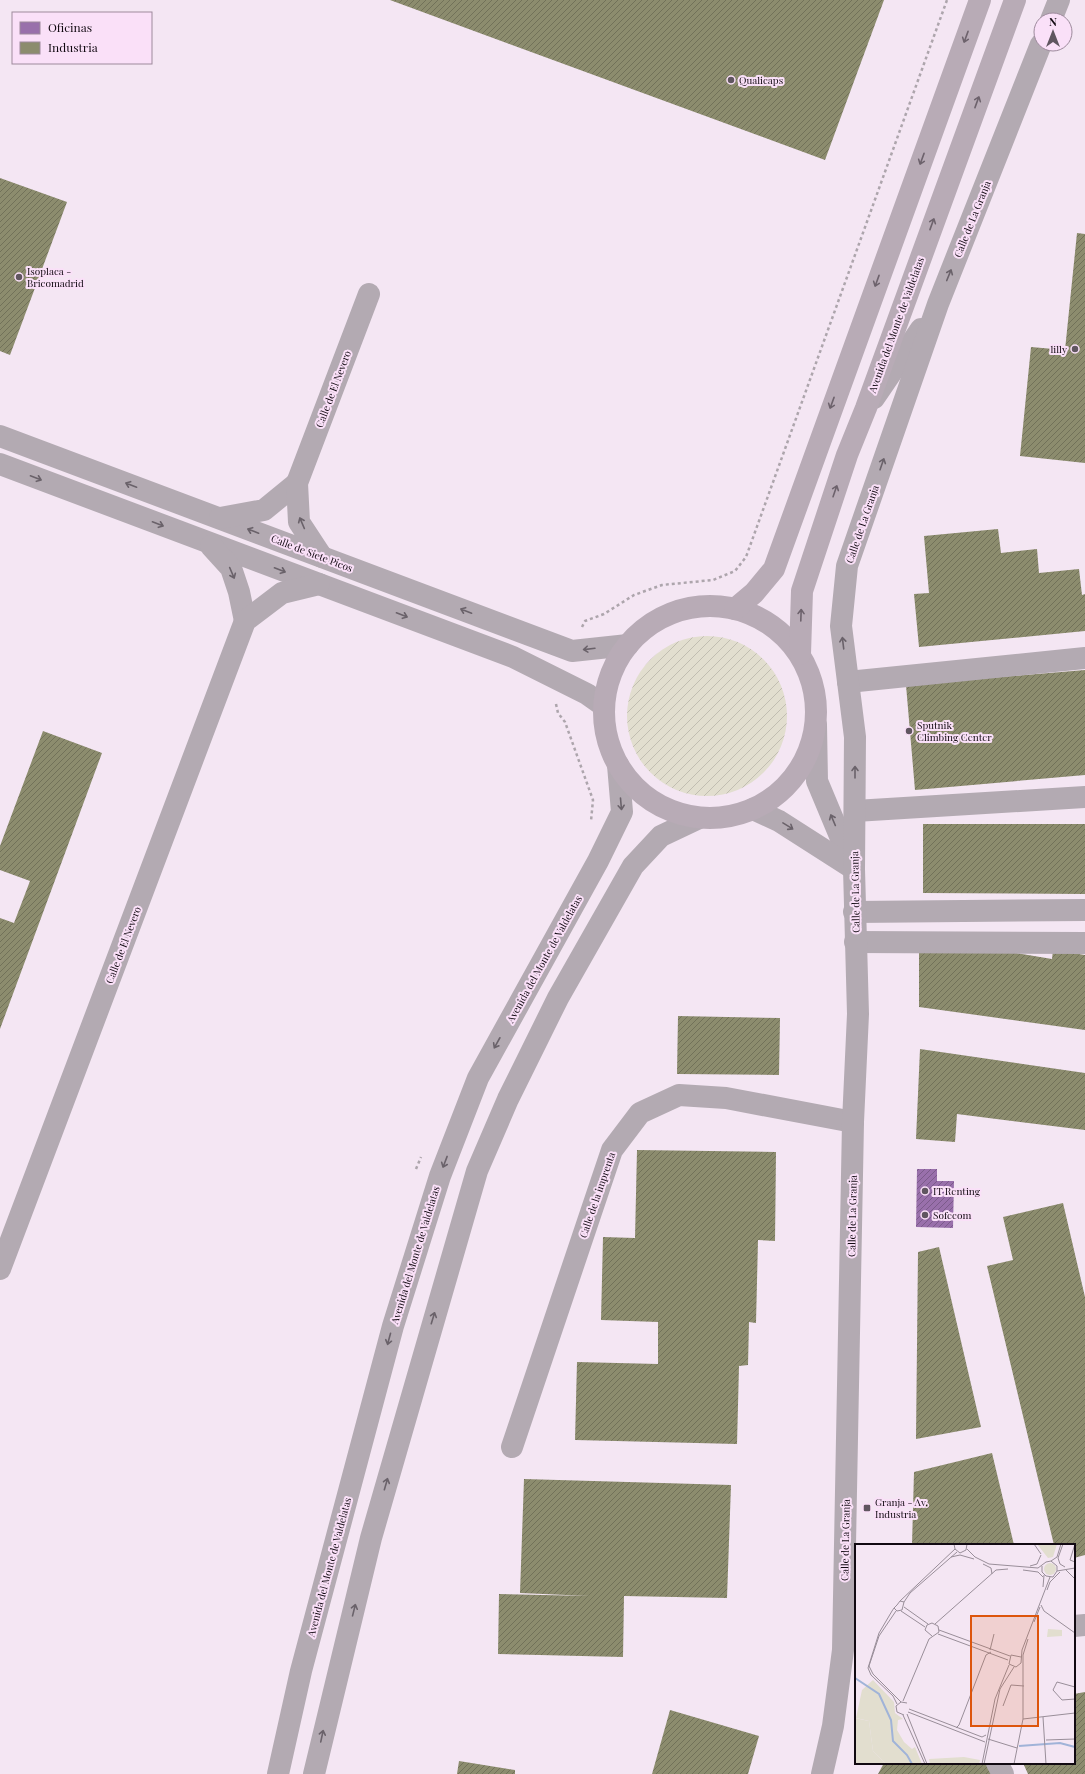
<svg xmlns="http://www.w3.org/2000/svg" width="1085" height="1774" font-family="'Playfair Display',serif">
<defs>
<pattern id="garden-furrows" width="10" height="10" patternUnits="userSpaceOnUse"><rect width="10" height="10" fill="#e2decf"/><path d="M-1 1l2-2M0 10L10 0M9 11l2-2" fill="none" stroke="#c1bdb1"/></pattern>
<pattern id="offices-hatch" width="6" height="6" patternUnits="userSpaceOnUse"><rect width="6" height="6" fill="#9970ab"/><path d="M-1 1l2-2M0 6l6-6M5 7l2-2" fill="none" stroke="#7b5a8a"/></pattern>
<pattern id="industry-hatch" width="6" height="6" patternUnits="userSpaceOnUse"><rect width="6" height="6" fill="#8c8c6e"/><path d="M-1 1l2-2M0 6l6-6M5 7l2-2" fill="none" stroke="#717159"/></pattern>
</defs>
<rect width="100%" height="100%" fill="#f4e6f3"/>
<!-- garden -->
<circle fill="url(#garden-furrows)" cx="707" cy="716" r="80"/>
<!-- offices -->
<polygon fill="url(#offices-hatch)" points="917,1169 937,1169 937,1181 954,1181 953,1228 916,1227"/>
<!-- industry -->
<g fill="url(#industry-hatch)">
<polygon points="390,0 884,0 825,160"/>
<polygon points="0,178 67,202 10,355 0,351"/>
<polygon points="1077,233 1085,234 1085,463 1020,456 1031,347 1065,350"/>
<polygon points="998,529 1001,553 1037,549 1039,573 1079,569 1082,595 1085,594 1085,631 919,647 914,594 929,593 924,536"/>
<polygon points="1085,670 1085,775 915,790 906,685"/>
<polygon points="43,731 102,753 0,1029 0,918 14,923 30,881 0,870 0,846"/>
<polygon points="923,824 1085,824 1085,894 923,893"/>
<polygon points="919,947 998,950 1052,959 1053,950 1085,955 1085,1030 919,1007"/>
<polygon points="678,1016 780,1018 779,1075 677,1074"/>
<polygon points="920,1049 1085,1073 1085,1130 957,1114 955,1142 916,1139"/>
<polygon points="637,1150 776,1152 775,1241 758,1240 756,1323 749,1322 748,1365 739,1366 737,1444 575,1440 577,1362 658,1364 658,1322 601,1320 603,1237 635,1238"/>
<polygon points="1063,1203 1085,1297 1085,1555 1074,1558 1074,1545 1054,1545 987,1266 1013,1260 1003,1217"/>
<polygon points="939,1247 981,1427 916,1439 918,1252"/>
<polygon points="992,1453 1014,1545 912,1545 914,1472"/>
<polygon points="524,1479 731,1485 727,1598 624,1596 623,1657 498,1654 499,1594 590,1596 520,1593"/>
<polygon points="1085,1692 1085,1774 1028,1774 1023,1763 1074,1763 1074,1694"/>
<polygon points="670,1710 759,1736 748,1774 652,1774"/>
<polygon points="459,1761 515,1770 515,1774 457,1774"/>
<polygon points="884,1763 991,1763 996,1774 878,1774"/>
</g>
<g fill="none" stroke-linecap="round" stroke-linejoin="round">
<!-- path -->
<g stroke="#ada5ac" stroke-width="2.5" stroke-dasharray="3 3" stroke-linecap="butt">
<polyline points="582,627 585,621 604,614 634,595 662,585 713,580 735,571 746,557 947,0"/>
<polyline points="556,704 558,713 565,722 593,800 591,821"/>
<polyline points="416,1169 421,1157"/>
</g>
<!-- minor -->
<g stroke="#b3aab2" stroke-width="22">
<polyline points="1051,20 1059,0"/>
<polyline points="874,398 921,329"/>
<polyline points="0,436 572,651 628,645"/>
<polyline points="0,464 513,657 587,694 604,706"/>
<polyline points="220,518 264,510 297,483"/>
<polyline points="211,546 231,568 239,592 245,621"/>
<polyline points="322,557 299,522 297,483 369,294"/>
<polyline points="848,682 1085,658"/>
<polyline points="816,725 817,781 850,860"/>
<polyline points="753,809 779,821 854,869"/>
<polyline points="855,811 1085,797"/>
<polyline points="854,912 1085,910"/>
<polyline points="855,942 1085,943"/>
<polyline points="0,1269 245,621 282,593 319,584"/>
<polyline points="512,1447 612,1150 640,1113 679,1095 726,1098 853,1122"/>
<polyline points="1074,1626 1085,1625"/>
<polyline points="997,1763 1003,1774"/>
<polyline points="278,1774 301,1671 393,1326 440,1176 478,1078 598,861 622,812 618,765"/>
<polyline points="314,1774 371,1538 477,1171 508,1099 558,998 633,866 661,836 699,818"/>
<polyline points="822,1774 833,1726 843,1650 853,1122 858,1014 854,869 855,737 841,626 847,566 938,304 1041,44"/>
</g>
<!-- major -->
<g stroke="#b8abb6" stroke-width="22">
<circle cx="710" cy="712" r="106"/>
<polyline points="735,609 754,593 774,569 980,0"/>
<polyline points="800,654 802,591 847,455 866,408 1015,0"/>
</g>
</g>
<!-- one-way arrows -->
<defs><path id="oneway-shaft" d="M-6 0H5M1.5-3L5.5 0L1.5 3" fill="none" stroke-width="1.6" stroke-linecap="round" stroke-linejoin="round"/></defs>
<g stroke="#6d626c">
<use href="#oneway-shaft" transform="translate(966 37) rotate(110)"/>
<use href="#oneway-shaft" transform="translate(977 102) rotate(-70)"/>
<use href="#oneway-shaft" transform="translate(922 159) rotate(110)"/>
<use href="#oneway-shaft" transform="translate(932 224) rotate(-70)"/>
<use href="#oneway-shaft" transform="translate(877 281) rotate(110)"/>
<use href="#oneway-shaft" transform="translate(832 403) rotate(110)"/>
<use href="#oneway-shaft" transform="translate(835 491) rotate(-71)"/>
<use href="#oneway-shaft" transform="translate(801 615) rotate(-88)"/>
</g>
<g stroke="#6a626a">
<use href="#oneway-shaft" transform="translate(949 275) rotate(-68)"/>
<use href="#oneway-shaft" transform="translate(882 464) rotate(-71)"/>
<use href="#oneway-shaft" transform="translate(36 478) rotate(21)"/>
<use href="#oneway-shaft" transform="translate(131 485) rotate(-159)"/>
<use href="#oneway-shaft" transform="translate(302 523) rotate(-113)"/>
<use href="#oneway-shaft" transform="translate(158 524) rotate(21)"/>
<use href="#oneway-shaft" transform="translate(253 531) rotate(-159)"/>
<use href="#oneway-shaft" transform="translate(280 570) rotate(21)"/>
<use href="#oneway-shaft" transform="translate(232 573) rotate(67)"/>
<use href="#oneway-shaft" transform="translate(466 611) rotate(-159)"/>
<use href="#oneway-shaft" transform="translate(402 615) rotate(21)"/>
<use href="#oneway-shaft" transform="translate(843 643) rotate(-97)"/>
<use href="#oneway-shaft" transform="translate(589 649) rotate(173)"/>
<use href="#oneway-shaft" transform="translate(855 772) rotate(-90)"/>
<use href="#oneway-shaft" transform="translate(621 804) rotate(85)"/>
<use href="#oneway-shaft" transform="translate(833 820) rotate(-113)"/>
<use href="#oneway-shaft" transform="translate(788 826) rotate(32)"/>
<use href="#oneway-shaft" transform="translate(497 1043) rotate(119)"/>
<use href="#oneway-shaft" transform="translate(445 1162) rotate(111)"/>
<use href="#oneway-shaft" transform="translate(433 1318) rotate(-73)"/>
<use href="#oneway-shaft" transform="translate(389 1339) rotate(105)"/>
<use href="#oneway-shaft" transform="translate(386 1484) rotate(-74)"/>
<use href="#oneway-shaft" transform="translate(354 1610) rotate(-76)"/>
<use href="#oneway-shaft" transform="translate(322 1736) rotate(-78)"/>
</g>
<!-- markers -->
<g fill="#605660" stroke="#fae0f8" stroke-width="1.5">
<circle cx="731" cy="80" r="4"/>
<circle cx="19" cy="277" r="4"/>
<circle cx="1075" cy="349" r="4"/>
<circle cx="909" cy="731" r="4"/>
<circle cx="925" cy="1191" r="4"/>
<circle cx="925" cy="1215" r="4"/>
<rect x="863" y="1504" width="8" height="8" rx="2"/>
</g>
<g text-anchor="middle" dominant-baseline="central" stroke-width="4" stroke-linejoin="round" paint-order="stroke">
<!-- poi labels -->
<g font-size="10" fill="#110911" stroke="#fae0f8" text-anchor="start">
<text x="739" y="80">Qualicaps</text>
<text x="27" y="271">Isoplaca -<tspan x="27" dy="12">Bricomadrid</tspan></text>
<text x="1067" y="349" text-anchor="end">lilly</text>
<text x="917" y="725">Sputnik<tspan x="917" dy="12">Climbing Center</tspan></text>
<text x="933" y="1191">IT Renting</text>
<text x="933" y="1215">Sofecom</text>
<text x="875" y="1502">Granja - Av.<tspan x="875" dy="12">Industria</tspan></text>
</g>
<!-- street labels -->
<g font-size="10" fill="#110911" stroke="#fae0f8">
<text transform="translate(972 219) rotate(-68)">Calle de La Granja</text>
<text transform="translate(896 325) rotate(-70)">Avenida del Monte de Valdelatas</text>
<text transform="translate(333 389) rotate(-69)">Calle de El Nevero</text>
<text transform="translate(862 524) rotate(-71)">Calle de La Granja</text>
<text transform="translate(312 553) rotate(21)">Calle de Siete Picos</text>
<text transform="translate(855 892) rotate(-91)">Calle de La Granja</text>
<text transform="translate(123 945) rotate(-69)">Calle de El Nevero</text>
<text transform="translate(544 959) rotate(-61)">Avenida del Monte de Valdelatas</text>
<text transform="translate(597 1195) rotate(-71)">Calle de la imprenta</text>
<text transform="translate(852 1216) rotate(-89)">Calle de La Granja</text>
<text transform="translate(415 1255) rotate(-73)">Avenida del Monte de Valdelatas</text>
<text transform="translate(845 1540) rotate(-89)">Calle de La Granja</text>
<text transform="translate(329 1567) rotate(-75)">Avenida del Monte de Valdelatas</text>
</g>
</g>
<!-- overview -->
<g transform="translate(855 1544)">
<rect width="220" height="220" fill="#f4e6f3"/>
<path d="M193,85l14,1v6l-15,1z" fill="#e2decf"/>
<path d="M0,174l14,3 4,30 13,13h-31z" fill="#e2decf"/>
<path d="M182,0h20l-4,13 -5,1zM18,136l21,22 1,11 8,6 -5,1 -1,10 7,12 8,7 3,-2 7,17h-36l-13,-13 -4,-30 -13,-3 6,-28zM109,213l16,3 -1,4h-49l-1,-5z" fill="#e2decf"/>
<path d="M189 25a6 6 0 1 1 12 0a6 6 0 1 1-12 0Z" fill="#e2decf"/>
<path fill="none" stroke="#a0b3d8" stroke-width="2" d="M0,134l24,16 12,26 2,21 14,14 5,9M164,202l41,-3 15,4"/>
<path fill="none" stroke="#998e99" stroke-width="1" d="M99,0l1,5 5,4 6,-3 1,-6M179,0l7,10M220,0l-5,16 5,2M112,5l8,8 14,7 49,4 8,-6 5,-1 6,5v5l-4,6 -7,-1 -4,-4v-6M96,13l9,-2 14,4M203,14l5,-14M203,14l2,6 5,3M196,17l6,-4 4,-13M128,20l8,4 1,6M175,22l7,-2 4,-9M168,26l15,2 5,5M211,26l9,9M202,27l18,-3M188,43l1,-12M192,46l3,-8 10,-10M45,57l55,-52M49,58l6,-9 47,-41M186,61l3,6 31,22M49,63l24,17M39,64l3,3 5,-1 2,-8 -4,-1 -3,4 -3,3 -2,3 -13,22 -11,35 3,7 22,21 4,8M41,67l-17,25 -10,30 4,8 28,28M46,67l24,16M179,78l6,-15M80,80l61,-54 12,-1M84,86l71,26M83,90l70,26M135,106l4,-16M166,113l-10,-2 -2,9 7,3 5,-4 1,-13 28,-73M220,143l-18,-5 -4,8 9,10 13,-1M48,157l26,-62 10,-7 -1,-6 -6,-3 -5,2 -2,5 7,6M148,162l8,-21 13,1M54,165l73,28 4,-2M53,168l77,30M52,170l20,50M48,171l22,49M49,171l-7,-3 -1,-6 5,-4 6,1M188,173l3,47M168,175l52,-6M101,184l3,-3 27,-70 5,-3M133,195l29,9M191,196l29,-1M127,220l13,-65 14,-34M129,220l16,-75 14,-22M159,220l9,-45v-64l5,-16"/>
<path fill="#dd550c" fill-opacity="0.15" stroke="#dd550c" stroke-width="2" d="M116,72h67v110h-67z"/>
<rect width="220" height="220" fill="none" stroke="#110911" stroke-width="2"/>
</g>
<!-- legend -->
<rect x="12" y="12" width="140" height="52" fill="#fae0f8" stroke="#9d8a9c"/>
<rect x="20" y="22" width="20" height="12" fill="#9970ab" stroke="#9d8a9c"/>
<text x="48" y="32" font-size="12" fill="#110911">Oficinas</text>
<rect x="20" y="42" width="20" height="12" fill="#8c8c6e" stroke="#9d8a9c"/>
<text x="48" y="52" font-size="12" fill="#110911">Industria</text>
<!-- north arrow -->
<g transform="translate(1053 32)"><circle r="19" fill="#fae0f8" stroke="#9d8a9c"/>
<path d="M0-3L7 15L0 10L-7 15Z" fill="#605660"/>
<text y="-6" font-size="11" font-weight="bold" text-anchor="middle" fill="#110911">N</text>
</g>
</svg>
